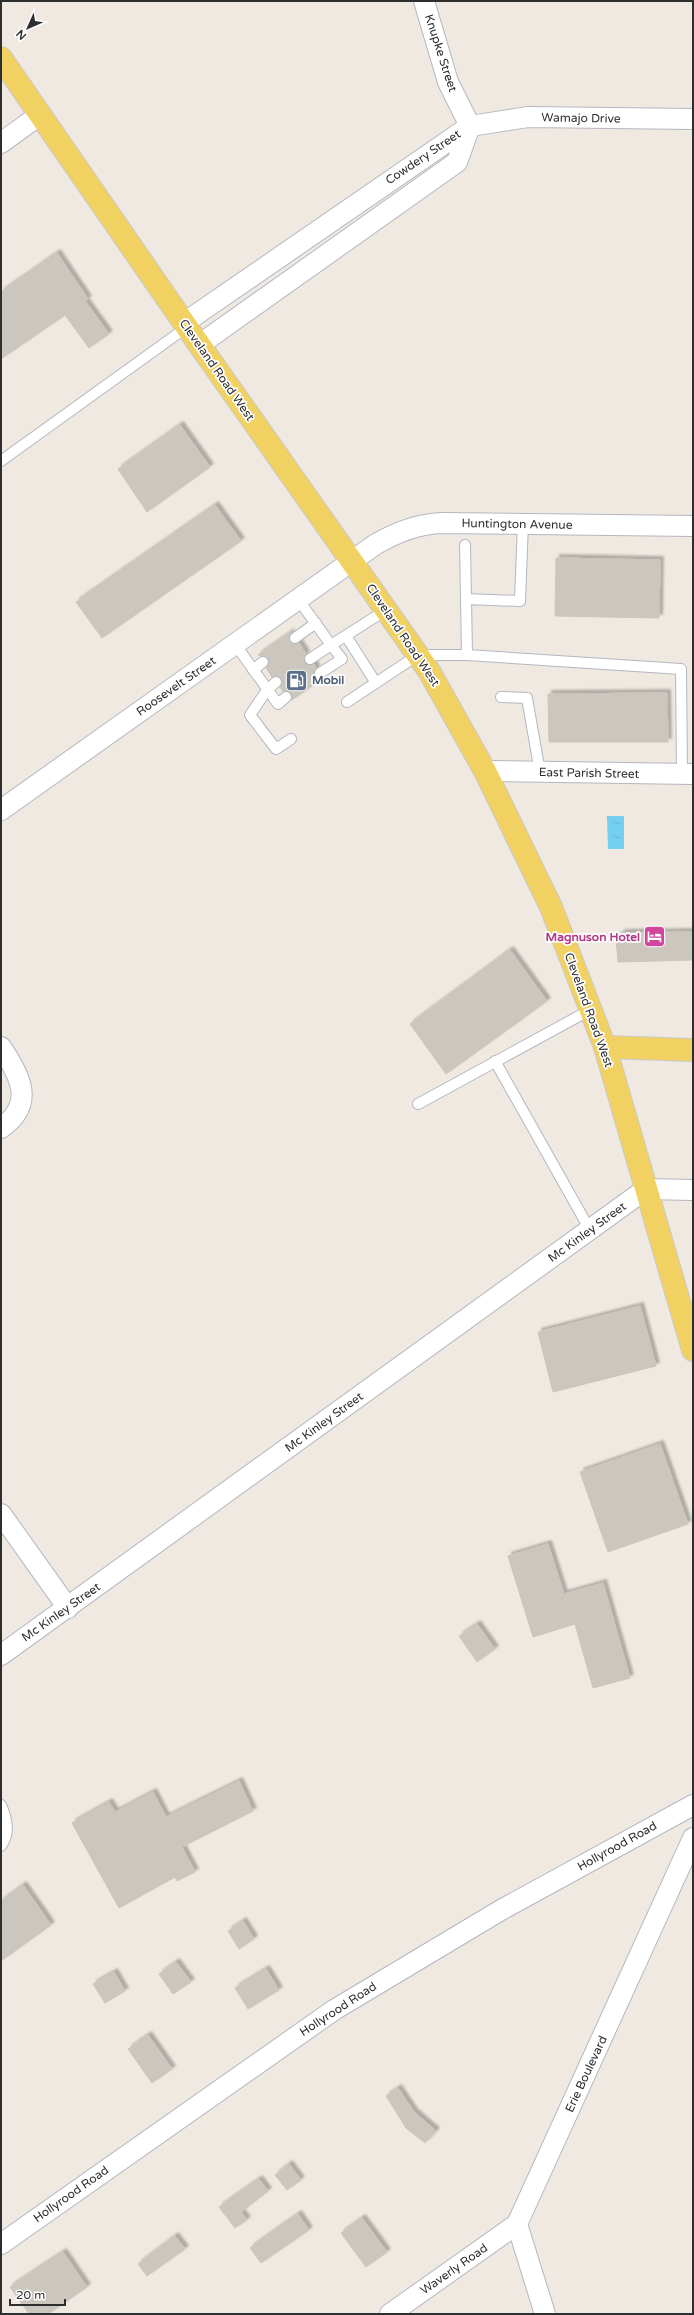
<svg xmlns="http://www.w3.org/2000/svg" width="694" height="2315" font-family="'Varela Round',sans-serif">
<defs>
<pattern id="water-ripples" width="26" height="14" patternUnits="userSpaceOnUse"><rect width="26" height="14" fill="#75cff0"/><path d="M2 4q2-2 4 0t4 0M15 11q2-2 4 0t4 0" fill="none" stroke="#66b2ce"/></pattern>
<filter id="shadow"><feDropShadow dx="3.5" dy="-3.5" stdDeviation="1" flood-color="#0004"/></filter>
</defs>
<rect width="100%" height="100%" fill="#efe9e1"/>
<!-- water -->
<polygon fill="url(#water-ripples)" points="607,816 624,816 624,849 608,849"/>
<!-- building -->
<g fill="#cbc7bf" stroke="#cbc5ba" filter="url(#shadow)">
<polygon points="57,253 88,299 85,301 109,334 89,348 65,315 1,359 1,292"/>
<polygon points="180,425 210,467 147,512 118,469"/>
<polygon points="215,505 241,541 102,638 76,602"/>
<polygon points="556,558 660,560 659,618 555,616"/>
<polygon points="291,632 289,636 290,641 293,644 299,643 306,654 304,656 304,662 307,665 314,664 316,668 314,676 322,679 292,700 291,692 283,692 280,687 282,684 281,678 278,676 272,677 266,668 269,664 268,658 258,655"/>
<polygon points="667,693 668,742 549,742 548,694"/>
<polygon points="693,932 693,960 618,962 616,938 622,933"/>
<polygon points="510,950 547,1001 446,1074 410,1024"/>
<polygon points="640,1306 656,1366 553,1392 538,1332"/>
<polygon points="660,1444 688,1524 608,1552 580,1472"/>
<polygon points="548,1544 564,1594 603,1583 630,1678 593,1688 575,1624 533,1637 508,1556"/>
<polygon points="477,1624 495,1649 477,1662 459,1636"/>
<polygon points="239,1781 253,1811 182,1847 195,1872 177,1881 175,1877 119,1908 72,1823 109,1802 115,1812 153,1792 166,1817"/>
<polygon points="23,1885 51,1925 1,1961 1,1901"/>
<polygon points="243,1921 254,1939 239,1949 228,1931"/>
<polygon points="176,1962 191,1982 173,1994 159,1974"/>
<polygon points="266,1969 279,1990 248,2009 235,1988"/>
<polygon points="114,1972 125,1991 105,2003 93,1984"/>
<polygon points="148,2035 172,2069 152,2083 128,2049"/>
<polygon points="398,2088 414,2112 436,2131 425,2143 406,2128 386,2096"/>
<polygon points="289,2164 301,2180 287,2190 275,2175"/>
<polygon points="259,2179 268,2191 241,2212 247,2220 235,2228 219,2207"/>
<polygon points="298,2214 309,2230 261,2263 250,2248"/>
<polygon points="362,2218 387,2252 366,2267 341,2233"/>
<polygon points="175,2236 185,2249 147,2276 138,2264"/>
<polygon points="63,2252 87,2287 48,2314 29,2314 10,2287"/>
</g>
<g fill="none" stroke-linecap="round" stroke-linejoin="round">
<defs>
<g id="lane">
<polyline points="1,461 187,327"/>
<polyline points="465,545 466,599"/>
<polyline points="298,599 331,645 386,610"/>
<polyline points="346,636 376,683"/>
<polyline points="295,638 316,623"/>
<polyline points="235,644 278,704 286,697"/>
<polyline points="467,655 466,599 520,601 523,523"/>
<polyline points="310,659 331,645 342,659 320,673"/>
<polyline points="253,670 263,662"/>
<polyline points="276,682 267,690 250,715 276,749 291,739"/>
<polyline points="501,697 527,698 540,772"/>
<polyline points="347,702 418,655 467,655 681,669 682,774"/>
<polyline points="495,1061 590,1230"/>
<polyline points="418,1104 590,1010"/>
<path d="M1,1805c6,13 9,29 0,41"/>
</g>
<g id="street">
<polyline points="424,1 448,82 470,126"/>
<polyline points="1,143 41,114"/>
<polyline points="184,323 470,126 528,117 693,119"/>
<polyline points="199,345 457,162 470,126"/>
<polyline points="485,771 693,774"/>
<path d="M1,810l375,-266c21,-12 41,-20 65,-21l252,3"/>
<path d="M1,1047c19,28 35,57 0,81"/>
<polyline points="1,1514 68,1608"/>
<polyline points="1,1655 646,1189 693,1190"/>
<polyline points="1,2244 334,2010 501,1910 693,1805"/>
<polyline points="390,2314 517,2224"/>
<polyline points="545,2314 517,2224 693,1838"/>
</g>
<g id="primary">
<polyline points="1,58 184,323 429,671 485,771 551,907 605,1047 693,1350"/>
<polyline points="605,1047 693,1050"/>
</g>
</defs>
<!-- lane casing -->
<use href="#lane" stroke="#b4b7c1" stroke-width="12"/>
<!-- street casing -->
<use href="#street" stroke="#b4b7c1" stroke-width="22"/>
<!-- primary casing -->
<use href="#primary" stroke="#c9c9c9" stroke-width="24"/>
<!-- lane -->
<use href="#lane" stroke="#fff" stroke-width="10"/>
<!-- street -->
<use href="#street" stroke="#fff" stroke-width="20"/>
<!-- primary -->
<use href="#primary" stroke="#f2d163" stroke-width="22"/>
</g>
<!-- icons -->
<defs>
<symbol id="fuel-square" viewBox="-11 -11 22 22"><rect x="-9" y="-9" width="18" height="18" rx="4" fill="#5c6f8a" stroke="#fff"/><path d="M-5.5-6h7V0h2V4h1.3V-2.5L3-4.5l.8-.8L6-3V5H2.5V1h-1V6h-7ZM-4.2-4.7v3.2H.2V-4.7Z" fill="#fff"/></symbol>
<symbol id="hotel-square" viewBox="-11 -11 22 22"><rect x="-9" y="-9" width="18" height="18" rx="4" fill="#d1479c" stroke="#fff"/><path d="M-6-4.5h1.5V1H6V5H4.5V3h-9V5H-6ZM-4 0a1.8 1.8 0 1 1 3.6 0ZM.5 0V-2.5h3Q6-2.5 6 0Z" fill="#fff"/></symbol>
</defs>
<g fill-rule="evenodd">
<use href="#fuel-square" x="284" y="668" width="25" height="25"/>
<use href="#hotel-square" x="642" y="924" width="25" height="25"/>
</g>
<g text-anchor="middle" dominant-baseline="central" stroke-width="3.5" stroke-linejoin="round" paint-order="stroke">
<!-- street labels -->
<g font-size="12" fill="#2e2e2e" stroke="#fff">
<text transform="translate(441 53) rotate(72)">Knupke Street</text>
<text transform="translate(581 118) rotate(1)">Wamajo Drive</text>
<text transform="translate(423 157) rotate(-34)">Cowdery Street</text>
<text transform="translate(217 370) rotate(55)">Cleveland Road West</text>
<text transform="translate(517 524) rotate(1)">Huntington Avenue</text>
<text transform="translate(403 635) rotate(56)">Cleveland Road West</text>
<text transform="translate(176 686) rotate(-35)">Roosevelt Street</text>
<text transform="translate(589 773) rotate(1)">East Parish Street</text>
<text transform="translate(589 1010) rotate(70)">Cleveland Road West</text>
<text transform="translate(587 1232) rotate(-36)">Mc Kinley Street</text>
<text transform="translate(324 1422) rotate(-36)">Mc Kinley Street</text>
<text transform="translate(61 1612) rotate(-35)">Mc Kinley Street</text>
<text transform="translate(617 1846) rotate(-29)">Hollyrood Road</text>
<text transform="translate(338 2009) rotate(-33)">Hollyrood Road</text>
<text transform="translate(586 2074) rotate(-65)">Erie Boulevard</text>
<text transform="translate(71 2194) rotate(-35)">Hollyrood Road</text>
<text transform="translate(454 2269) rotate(-35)">Waverly Road</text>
</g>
<!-- service labels -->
<g font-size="12" font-weight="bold" fill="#4e5e75" stroke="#fff" text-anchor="start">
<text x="312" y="680">Mobil</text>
</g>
<!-- hotel labels -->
<g font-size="12" font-weight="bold" fill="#b23c85" stroke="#fff" text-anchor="end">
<text x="640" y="937">Magnuson Hotel</text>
</g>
</g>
<!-- border -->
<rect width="694" height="2315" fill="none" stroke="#2e2e2e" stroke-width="4"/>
<!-- north arrow -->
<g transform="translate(28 28) rotate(225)" stroke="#ffffff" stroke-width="3" paint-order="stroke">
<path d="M0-3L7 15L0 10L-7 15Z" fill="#2e2e2e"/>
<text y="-6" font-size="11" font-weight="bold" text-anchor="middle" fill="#2e2e2e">N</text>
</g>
<!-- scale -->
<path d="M10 2299v6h55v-6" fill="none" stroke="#2e2e2e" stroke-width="2"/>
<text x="16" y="2299" font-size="12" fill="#2e2e2e" stroke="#ffffff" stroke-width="3" paint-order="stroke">20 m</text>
</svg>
